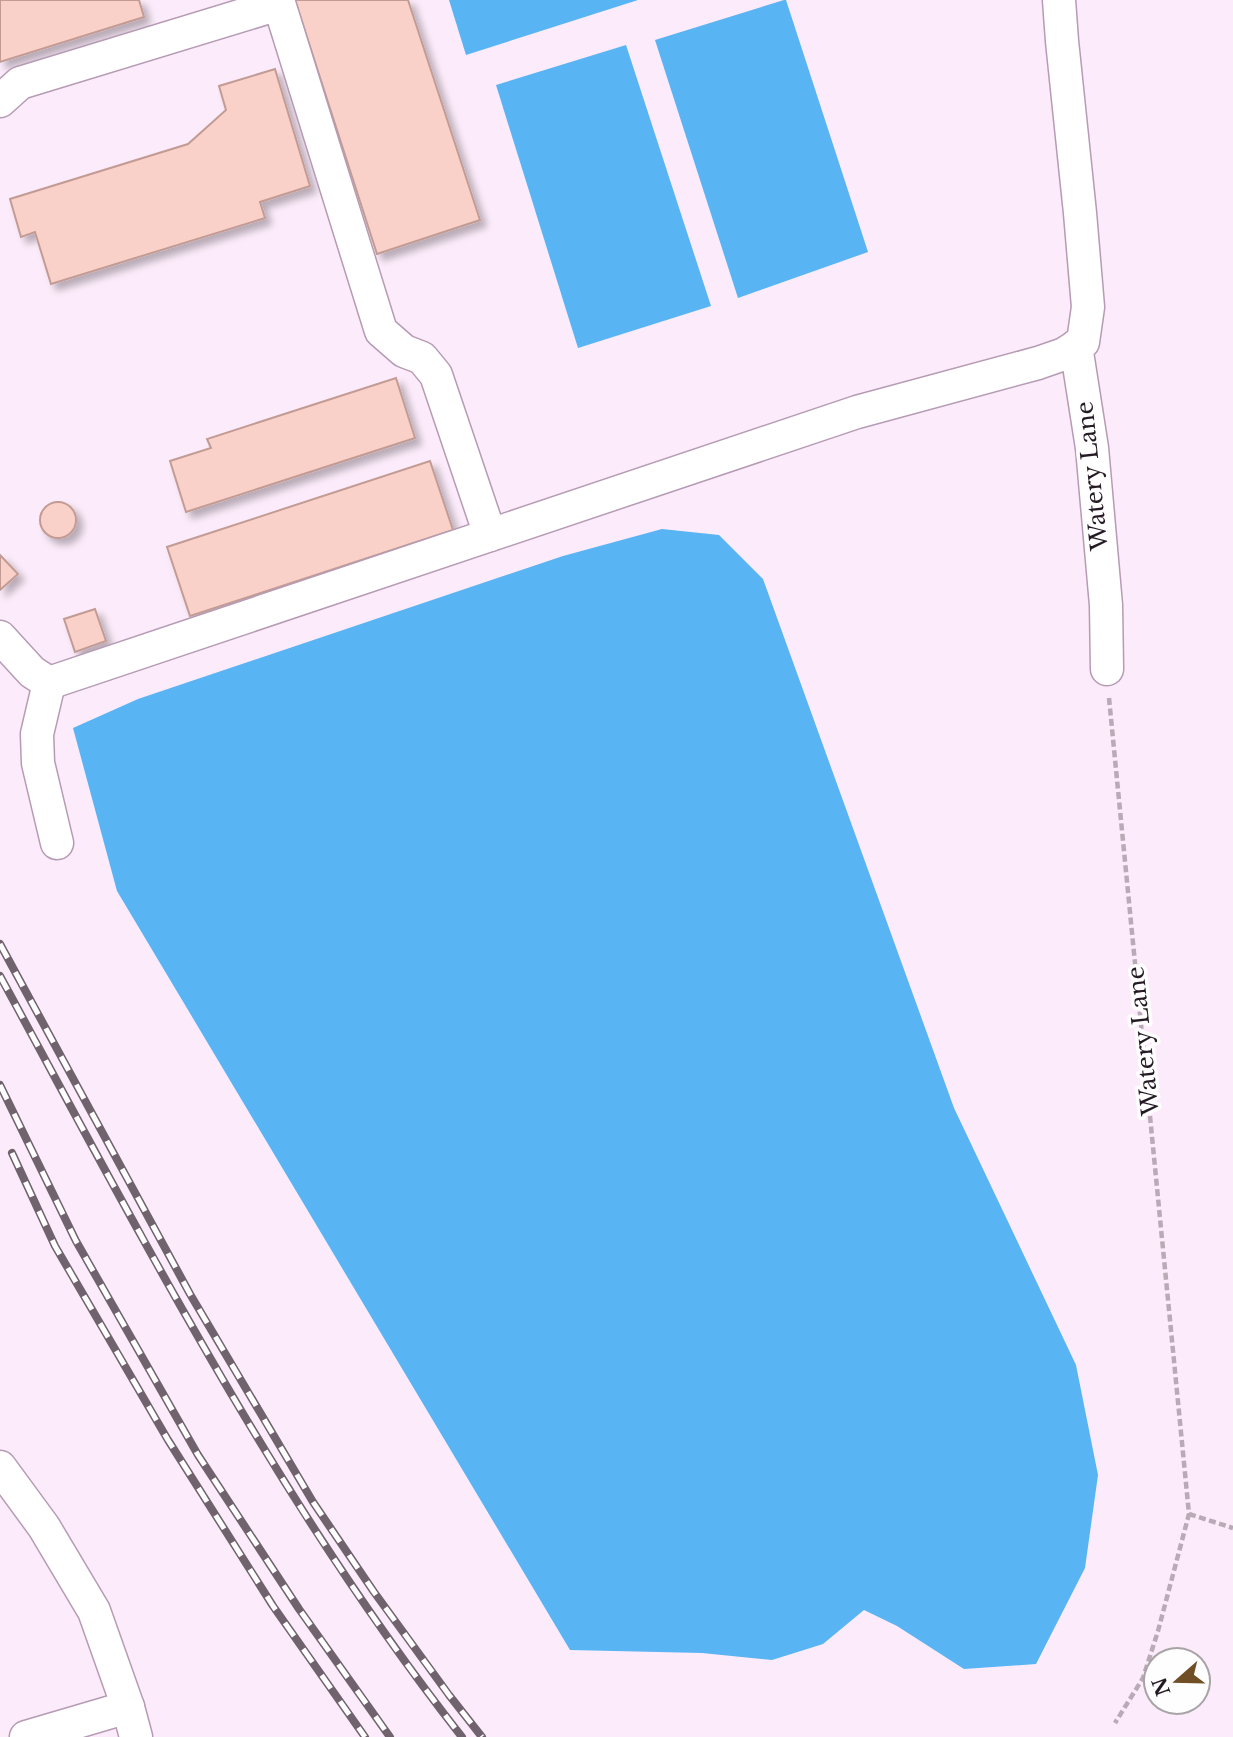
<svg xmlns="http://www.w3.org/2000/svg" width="1233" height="1737" font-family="'Libre Baskerville',serif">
<defs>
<filter id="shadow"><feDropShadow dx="6" dy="6" stdDeviation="3.5" flood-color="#0004"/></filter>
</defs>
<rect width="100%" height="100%" fill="#fcebfa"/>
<!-- water -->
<g fill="#58b4f3">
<polygon points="449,0 638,0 466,55"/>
<polygon points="784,0 786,0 868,252 738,298 655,40"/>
<polygon points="626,45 711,306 578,348 496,85"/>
<polygon points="662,529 719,535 763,579 954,1108 1076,1365 1098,1475 1085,1568 1036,1664 964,1669 897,1626 864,1610 823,1644 772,1660 702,1653 570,1650 117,891 73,728 138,699 563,556"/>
</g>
<!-- building -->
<g fill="#fad1c9" stroke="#c29c94" stroke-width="2" filter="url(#shadow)">
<polygon points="0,0 139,0 144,17 0,62"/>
<polygon points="295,0 408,0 480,220 377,254"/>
<polygon points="275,69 310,186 260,202 265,218 51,284 35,232 21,237 10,199 188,144 226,110 219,86"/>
<polygon points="396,378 415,438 186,512 170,461 211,448 207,439"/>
<polygon points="430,461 453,530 190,616 167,547"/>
<circle cx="58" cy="520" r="18"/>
<polygon points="0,555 18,574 0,590"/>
<polygon points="95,609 106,641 75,652 64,619"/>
</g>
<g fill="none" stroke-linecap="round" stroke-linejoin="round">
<defs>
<g id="minor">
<polyline points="278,0 381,331 404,351 422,358 436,375 490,535"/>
<polyline points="0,101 20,83 279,4"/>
<polyline points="1076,346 1092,448 1106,605 1107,669"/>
<polyline points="0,637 32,672 49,683 857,412 1038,363 1064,354 1083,342 1088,307 1080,213 1062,41 1059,0"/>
<polyline points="49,683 37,734 38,763 57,843"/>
<polyline points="0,1467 44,1527 94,1611 128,1707 136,1737"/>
<polyline points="26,1737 128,1707"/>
</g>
</defs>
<!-- minor casing -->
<use href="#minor" stroke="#b69bb4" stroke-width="35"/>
<!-- path -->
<g stroke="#b9aab7" stroke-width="4.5" stroke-dasharray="7 3.5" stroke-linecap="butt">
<polyline points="1109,698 1189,1514 1158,1631 1143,1678 1115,1723"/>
<polyline points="1189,1514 1233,1528"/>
</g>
<!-- minor -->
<use href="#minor" stroke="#fff" stroke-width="32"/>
<defs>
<g id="rail">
<polyline points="0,944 190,1294 313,1502 374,1592 449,1695 482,1737"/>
<path d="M0,976c142,261 278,527 462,761"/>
<polyline points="0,1085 76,1241 198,1455 299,1609 390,1737"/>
<polyline points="12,1153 55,1246 168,1440 273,1606 365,1737"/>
</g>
</defs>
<!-- rail casing -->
<use href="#rail" stroke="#70636e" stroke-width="8"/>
<!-- rail -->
<use href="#rail" stroke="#fefefe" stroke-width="5" stroke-dasharray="16" stroke-linecap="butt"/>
</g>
<g text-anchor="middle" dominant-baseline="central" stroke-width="7" stroke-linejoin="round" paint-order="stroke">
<!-- street labels -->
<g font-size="23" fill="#241a23" stroke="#fefefe">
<text transform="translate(1092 476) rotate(-96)">Watery Lane</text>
<text transform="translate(1143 1041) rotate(-96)">Watery Lane</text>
</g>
</g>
<!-- north arrow -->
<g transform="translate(1177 1681) rotate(250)"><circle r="33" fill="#fefefe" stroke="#a7a3a6" stroke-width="2"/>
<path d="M0-5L12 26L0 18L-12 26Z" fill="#704f26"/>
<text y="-10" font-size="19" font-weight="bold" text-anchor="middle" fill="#241a23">N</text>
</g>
</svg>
